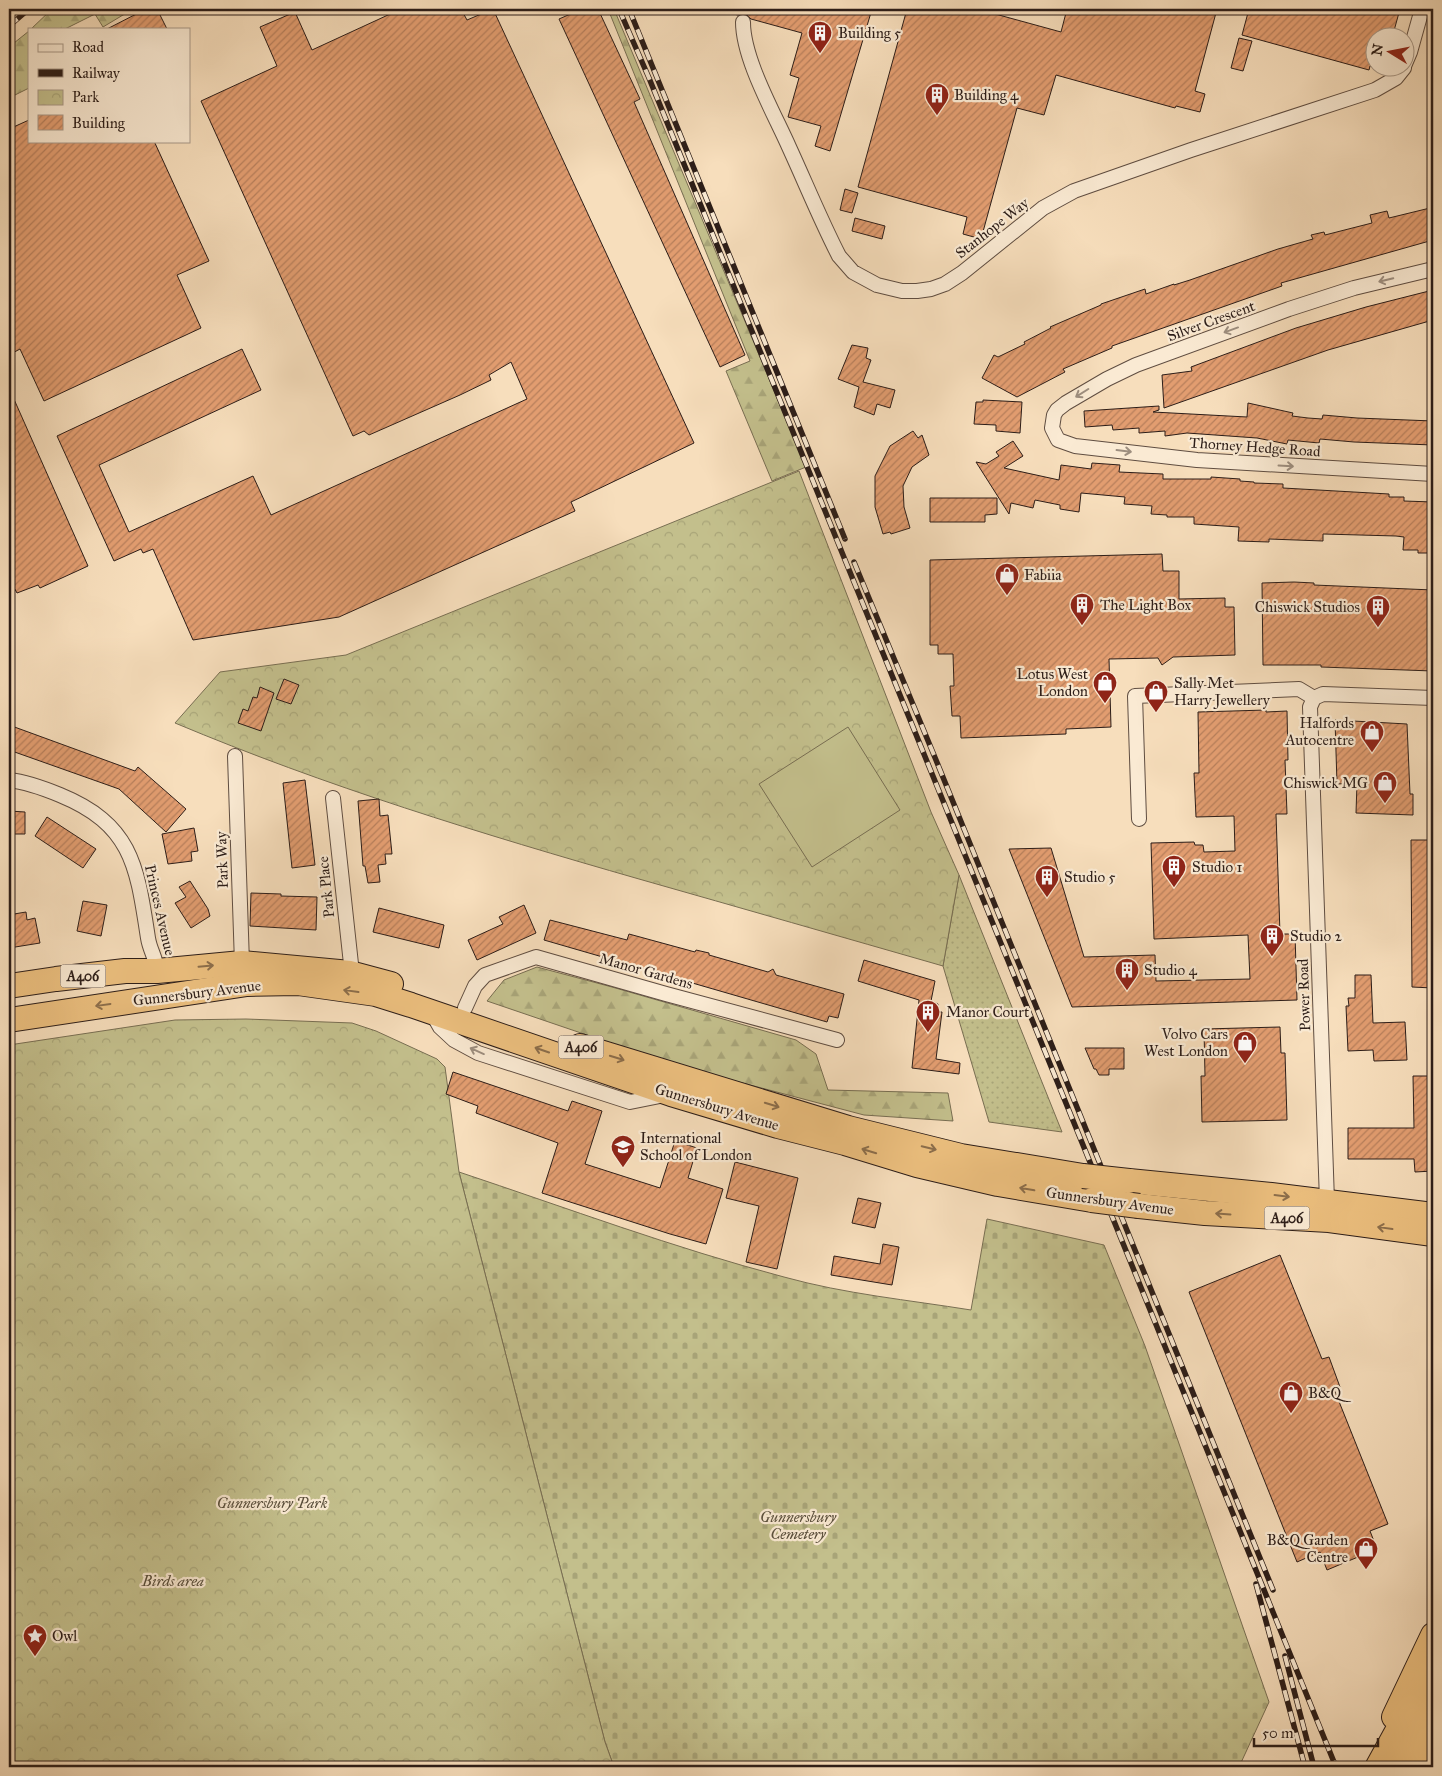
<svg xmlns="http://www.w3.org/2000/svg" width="1442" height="1776" font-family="'IM FELL Great Primer',serif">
<defs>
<pattern id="grass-dots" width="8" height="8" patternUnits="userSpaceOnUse" patternTransform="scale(1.25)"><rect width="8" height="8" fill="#c3bf8c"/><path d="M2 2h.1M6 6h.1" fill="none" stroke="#a8a478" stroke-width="1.8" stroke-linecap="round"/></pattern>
<pattern id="forest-firs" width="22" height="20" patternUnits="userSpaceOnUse" patternTransform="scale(1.25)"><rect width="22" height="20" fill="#c3bf8c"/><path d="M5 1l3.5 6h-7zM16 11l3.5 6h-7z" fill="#a8a478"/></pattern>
<pattern id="cemetery-stones" width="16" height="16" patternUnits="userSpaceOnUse" patternTransform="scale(1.25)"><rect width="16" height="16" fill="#c3bf8c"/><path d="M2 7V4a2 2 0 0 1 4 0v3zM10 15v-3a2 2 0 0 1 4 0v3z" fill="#a8a478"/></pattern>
<pattern id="park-crowns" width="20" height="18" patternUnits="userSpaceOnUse" patternTransform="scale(1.25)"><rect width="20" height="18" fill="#c3bf8c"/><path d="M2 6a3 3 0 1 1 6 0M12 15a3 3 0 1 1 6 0" fill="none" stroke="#a8a478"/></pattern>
<pattern id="building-hatch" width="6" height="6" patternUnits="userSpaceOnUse" patternTransform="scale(1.25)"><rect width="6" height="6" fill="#e29d70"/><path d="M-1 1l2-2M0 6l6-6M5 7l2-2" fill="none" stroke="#b77f5b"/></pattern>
</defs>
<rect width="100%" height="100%" fill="#f7debc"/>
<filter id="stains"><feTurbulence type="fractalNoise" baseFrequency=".004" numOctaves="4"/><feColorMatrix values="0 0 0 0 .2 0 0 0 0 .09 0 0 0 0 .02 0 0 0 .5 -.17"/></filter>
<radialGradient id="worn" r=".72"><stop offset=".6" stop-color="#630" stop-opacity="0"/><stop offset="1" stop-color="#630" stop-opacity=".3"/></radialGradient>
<!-- grass -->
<polygon fill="url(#grass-dots)" stroke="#786e52" points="959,875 1062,1132 989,1122 943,966"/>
<!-- forest -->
<g fill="url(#forest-firs)" stroke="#786e52">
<polygon points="52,9 133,9 103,27 95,14 65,29 31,29"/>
<polygon points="608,9 614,9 806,467 772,481 726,371 750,361"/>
<polygon points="29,31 29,88 9,98 9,47"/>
<polygon points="537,967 612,987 796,1040 816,1054 828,1090 948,1093 953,1121 864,1115 678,1066 487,1001 504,980"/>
</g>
<!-- cemetery -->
<path fill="url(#cemetery-stones)" stroke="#786e52" d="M459,1172c108,36 215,76 325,105 61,17 125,23 187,33l16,-91 117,26 41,101 124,356 -30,65h-625l-9,-25z"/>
<!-- park -->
<g fill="url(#park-crowns)" stroke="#786e52">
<path d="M799,471l132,341 28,63 -16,91c-101,-29 -202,-58 -304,-87 -157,-45 -314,-93 -464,-156l45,-51 126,-17z"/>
<polygon points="246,1019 352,1023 376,1031 437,1059 445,1067 459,1172 605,1742 614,1767 9,1767 9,1045 175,1020"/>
</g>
<!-- pitch -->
<polygon fill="#c3bf8c" stroke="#786e52" points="848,727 900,810 812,867 759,784"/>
<!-- building -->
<g fill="url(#building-hatch)" stroke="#2c1d18">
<polygon points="146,9 157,9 167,29 107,29"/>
<polygon points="401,9 461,9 467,20 493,9 694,443 571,502 575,511 339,617 193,640 153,549 143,553 141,549 114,561 57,436 242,349 261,390 99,465 129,532 253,476 271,515 527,399 511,362 489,375 491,380 460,395 369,435 364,431 353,436 201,101 277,66 260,27 295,12 312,50"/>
<polygon points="582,9 598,9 640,99 634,102 745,355 720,367 559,19"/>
<polygon points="729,9 872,9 830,151 815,146 821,126 788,117 799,78 790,75 802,33 751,19 746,14 738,15 729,13"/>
<polygon points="907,9 977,9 1061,32 1067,9 1217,9 1195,91 1205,94 1200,112 1176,106 1175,108 1056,75 1044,115 1017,108 981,239 963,234 967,217 858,187"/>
<polygon points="1249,9 1400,9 1392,38 1374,38 1374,67 1370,66 1369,70 1242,35"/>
<polygon points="1239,38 1252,41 1243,71 1231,68"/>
<polygon points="29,120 29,141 154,141 209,261 177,275 201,328 44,401 20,349 9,355 9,129"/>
<polygon points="845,189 858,193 852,213 840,210"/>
<polygon points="1430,208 1433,221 1433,240 1281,283 1282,286 1112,346 1112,348 1063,369 1065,372 1017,397 982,378 994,355 998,357 1025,344 1024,342 1051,328 1050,327 1101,305 1101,304 1145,289 1146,294 1174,284 1174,285 1190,280 1278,249 1313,239 1311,235 1324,232 1325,235 1372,223 1370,215 1387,211 1389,218"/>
<polygon points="855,218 885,226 882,239 852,231"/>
<polygon points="1433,290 1433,320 1328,350 1164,408 1162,375 1192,371 1191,367 1296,328 1366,307"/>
<polygon points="852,345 868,348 866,358 871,360 863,382 895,390 890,408 877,404 874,415 854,407 859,387 838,379"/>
<polygon points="9,388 88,566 40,588 38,585 17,593 12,584 9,586"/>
<polygon points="983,400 1022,402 1020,433 996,431 996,425 974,424 976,402 983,402"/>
<polygon points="1248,403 1293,413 1292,416 1308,418 1322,419 1323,415 1357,418 1433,421 1433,445 1354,442 1320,439 1319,443 1288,440 1287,444 1257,438 1187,433 1165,436 1165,431 1139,433 1139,428 1113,430 1112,425 1085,427 1084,411 1159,406 1159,410 1153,412 1247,417"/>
<polygon points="913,431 918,438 922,435 929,455 912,467 903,486 904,507 910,528 891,534 890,532 883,534 875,507 875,476 890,446"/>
<polygon points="1013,441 1023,456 1004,468 1059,480 1061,465 1091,469 1092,463 1120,465 1119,472 1163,474 1163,479 1211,479 1211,477 1240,479 1240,481 1254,482 1254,483 1283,484 1283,488 1389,494 1389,497 1404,497 1404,501 1433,502 1433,553 1418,553 1418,550 1403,550 1404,537 1396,536 1323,534 1323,541 1269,539 1269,542 1238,541 1239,527 1194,524 1194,517 1167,517 1167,515 1151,514 1152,506 1124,504 1125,497 1081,493 1079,512 1060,509 1060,505 1035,500 1033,508 1011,503 1009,514 976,462 986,464 999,456 996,452"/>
<polygon points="930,498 997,498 997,514 985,515 985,522 930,522"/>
<polygon points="1162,554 1163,571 1179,571 1179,599 1225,598 1225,607 1234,607 1235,655 1173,657 1162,665 1158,658 1109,659 1111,727 1066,729 1066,734 961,738 960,716 952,716 950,686 954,686 953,654 938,654 938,645 930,645 930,560"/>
<polygon points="1294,582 1314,583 1314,585 1433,590 1433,671 1321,667 1321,665 1263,665 1262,583"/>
<polygon points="284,679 299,685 291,704 276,699"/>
<polygon points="260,687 274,693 261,731 238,723 243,709 248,711 253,697 257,698"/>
<polygon points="1266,710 1266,712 1287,711 1288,760 1285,760 1287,814 1276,814 1280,934 1295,934 1297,1000 1072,1007 1009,849 1051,848 1084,957 1155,955 1156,981 1250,979 1248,935 1154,939 1151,843 1194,842 1195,845 1203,845 1204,852 1235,851 1234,816 1196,817 1194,773 1199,773 1198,712"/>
<polygon points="1335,720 1407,724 1410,794 1413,794 1413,815 1356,813 1357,783 1337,784"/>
<polygon points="9,725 135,771 138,767 186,809 166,832 119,789 9,750"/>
<polygon points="305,780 315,865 292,868 283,783"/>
<polygon points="379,799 380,816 388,815 392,854 385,854 386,864 378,865 380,882 368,883 365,866 363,866 358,801"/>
<polygon points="9,811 25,812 25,834 9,834"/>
<polygon points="47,817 96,849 83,868 35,836"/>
<polygon points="194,828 198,851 191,852 192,861 168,864 162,834"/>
<polygon points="1411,840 1433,840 1433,988 1412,987"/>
<polygon points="190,881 208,909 210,916 191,928 175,903 186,897 179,887"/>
<polygon points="251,893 281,894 281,896 317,897 316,930 250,926"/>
<polygon points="83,901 107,905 101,936 77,931"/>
<polygon points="524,905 536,933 477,960 468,940 503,924 499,917"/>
<polygon points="379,908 444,925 439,948 373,932"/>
<polygon points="26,912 27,920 35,918 40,943 9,948 9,923 14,923 14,914"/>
<polygon points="550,920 627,940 629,934 695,952 696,950 709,953 709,955 768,972 773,969 776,975 844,994 838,1018 829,1016 827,1022 544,940"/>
<polygon points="864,960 935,981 931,1001 938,1004 937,1012 942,1012 936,1059 960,1063 959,1074 912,1068 919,1000 858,981"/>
<polygon points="1355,975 1371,975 1373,1023 1405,1022 1407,1060 1374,1061 1373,1050 1348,1051 1346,1006 1349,1006 1348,998 1355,998"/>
<polygon points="1280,1027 1281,1053 1285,1053 1287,1120 1202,1122 1201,1076 1205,1076 1204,1029"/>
<polygon points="1085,1048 1124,1048 1124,1069 1109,1069 1109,1075 1099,1075 1096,1069 1094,1069"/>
<polygon points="453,1072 568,1111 572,1101 602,1111 585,1164 660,1188 675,1141 697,1148 688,1178 723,1189 706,1244 670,1234 542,1193 558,1143 476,1113 478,1106 446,1094"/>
<polygon points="1413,1076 1433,1076 1433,1171 1415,1172 1414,1159 1348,1159 1348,1128 1414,1128"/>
<polygon points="735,1162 798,1178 777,1269 746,1262 759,1206 726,1198"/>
<polygon points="858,1198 881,1203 875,1228 852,1223"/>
<polygon points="883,1244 899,1247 892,1285 831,1275 834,1256 880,1264"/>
<polygon points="1280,1255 1322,1359 1329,1357 1340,1387 1334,1389 1388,1524 1370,1531 1377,1549 1327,1570 1320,1552 1297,1562 1189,1292"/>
</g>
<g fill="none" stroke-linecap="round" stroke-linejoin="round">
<defs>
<g id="minor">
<path d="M743,22c0,37 31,91 46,125 17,37 32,74 50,109l14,16 24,13 25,6h15l14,-2 14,-5 17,-11 81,-65 31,-17 117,-41 184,-60 21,-12 8,-10"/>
<polyline points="1404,66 1410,52 1422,9"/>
<polyline points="1433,269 1354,288 1289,309 1136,365 1107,379 1066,403 1057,410 1054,415 1052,428 1058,440 1075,446 1197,460 1433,474"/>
<polyline points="235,756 242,963"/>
<path d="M9,780c18,2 34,8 51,15 73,30 77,72 88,143 2,13 8,19 9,33"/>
<polyline points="333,798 351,964 350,973"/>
<polyline points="1139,819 1135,696 1299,689 1314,698"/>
<polyline points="465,1008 475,986 485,975 536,957 666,994 837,1040"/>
<polyline points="432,1013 440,1027 454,1040 478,1053 630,1102 665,1095"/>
<polyline points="1327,1201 1310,707 1314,698 1323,694 1433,698"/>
</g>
<g id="trunk">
<polyline points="9,986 56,979 125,971 157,971 242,963 350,973 391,984"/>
<polyline points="9,1020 247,984 298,983 376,994 411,1005 671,1094 778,1126 845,1143 917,1165 998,1184 1092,1200"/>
<polyline points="580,1046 848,1128 961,1156 1083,1176"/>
<polyline points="1129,1181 1271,1195 1433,1215"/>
<polyline points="1139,1206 1205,1213 1329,1220 1433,1234"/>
<polyline points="1394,1717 1433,1635"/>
<polyline points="1418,1767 1433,1742"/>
</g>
<g id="motorway">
<polyline points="1378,1767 1433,1667"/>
<polyline points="1401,1767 1433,1707"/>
</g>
</defs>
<!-- minor casing -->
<use href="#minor" stroke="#5f4d41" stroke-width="16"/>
<!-- trunk casing -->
<use href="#trunk" stroke="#2c1d18" stroke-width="26"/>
<!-- motorway casing -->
<use href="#motorway" stroke="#2c1d18" stroke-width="27"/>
<!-- minor -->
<use href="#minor" stroke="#faead3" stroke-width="14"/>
<!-- trunk -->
<use href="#trunk" stroke="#ecbf7e" stroke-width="24"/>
<!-- motorway -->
<use href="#motorway" stroke="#ecbf7e" stroke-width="25"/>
<defs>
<g id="rail">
<polyline points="619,9 649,78 1336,1767"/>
<polyline points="629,9 845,539"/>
<polyline points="9,12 12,9"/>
<polyline points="9,26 29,9"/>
<polyline points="854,562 936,760 1273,1590"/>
<polyline points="1256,1584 1305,1767"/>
<polyline points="1285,1656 1314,1767"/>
</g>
</defs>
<!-- rail casing -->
<use href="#rail" stroke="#2c1d18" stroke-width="5.5"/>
<!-- rail -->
<use href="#rail" stroke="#faead3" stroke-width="4" stroke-dasharray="11" stroke-linecap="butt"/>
<defs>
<g id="trunk-bridge">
<polyline points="1083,1176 1129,1181"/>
<polyline points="1092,1200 1139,1206"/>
</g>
</defs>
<!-- trunk-bridge casing -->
<use href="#trunk-bridge" stroke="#2c1d18" stroke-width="26" stroke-linecap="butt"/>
<!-- trunk-bridge -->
<use href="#trunk-bridge" stroke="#ecbf7e" stroke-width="24"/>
</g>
<!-- one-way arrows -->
<defs><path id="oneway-shaft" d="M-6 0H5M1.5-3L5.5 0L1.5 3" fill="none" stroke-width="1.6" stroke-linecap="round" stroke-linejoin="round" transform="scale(1.25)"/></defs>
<g stroke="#9d8e7f">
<use href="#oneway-shaft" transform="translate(1386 280) rotate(166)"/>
<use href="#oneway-shaft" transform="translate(1231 330) rotate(160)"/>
<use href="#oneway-shaft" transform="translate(1082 393) rotate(148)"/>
<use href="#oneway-shaft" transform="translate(1124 451) rotate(7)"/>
<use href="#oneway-shaft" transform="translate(1286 466) rotate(3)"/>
<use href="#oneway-shaft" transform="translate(477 1051) rotate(-156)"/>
</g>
<g stroke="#8c6e4b">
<use href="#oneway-shaft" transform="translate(206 966) rotate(-5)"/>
<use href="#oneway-shaft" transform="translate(351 991) rotate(-172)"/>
<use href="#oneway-shaft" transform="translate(103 1005) rotate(172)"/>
<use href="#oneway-shaft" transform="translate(542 1050) rotate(-161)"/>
<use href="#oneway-shaft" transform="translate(617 1058) rotate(17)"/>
<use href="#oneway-shaft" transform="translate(772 1105) rotate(17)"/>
<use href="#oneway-shaft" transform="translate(929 1148) rotate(13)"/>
<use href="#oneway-shaft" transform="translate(869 1151) rotate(-163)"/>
<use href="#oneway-shaft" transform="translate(1027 1189) rotate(-170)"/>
<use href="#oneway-shaft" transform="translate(1282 1196) rotate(7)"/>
<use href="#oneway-shaft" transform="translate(1223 1214) rotate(-176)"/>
<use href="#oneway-shaft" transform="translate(1385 1228) rotate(-172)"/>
</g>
<!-- icons -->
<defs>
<symbol id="building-pin" viewBox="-11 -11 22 30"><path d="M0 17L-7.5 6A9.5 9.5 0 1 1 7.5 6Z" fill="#8f2418" stroke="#faead3"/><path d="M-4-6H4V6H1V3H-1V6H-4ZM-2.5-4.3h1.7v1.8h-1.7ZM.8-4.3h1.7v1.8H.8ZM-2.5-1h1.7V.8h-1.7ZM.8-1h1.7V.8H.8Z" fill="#fff"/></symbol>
<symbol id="shop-pin" viewBox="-11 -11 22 30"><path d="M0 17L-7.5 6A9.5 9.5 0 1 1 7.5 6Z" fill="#8f2418" stroke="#faead3"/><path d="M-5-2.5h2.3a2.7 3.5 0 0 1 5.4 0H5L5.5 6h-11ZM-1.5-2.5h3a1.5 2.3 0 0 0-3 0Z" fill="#fff"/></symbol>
<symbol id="school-pin" viewBox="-11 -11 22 30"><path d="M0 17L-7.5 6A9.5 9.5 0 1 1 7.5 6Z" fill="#8f2418" stroke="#faead3"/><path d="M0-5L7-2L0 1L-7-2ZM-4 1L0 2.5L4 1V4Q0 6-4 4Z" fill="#fff"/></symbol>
<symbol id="sight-pin" viewBox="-11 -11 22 30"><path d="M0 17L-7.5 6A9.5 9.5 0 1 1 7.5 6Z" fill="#8f2418" stroke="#faead3"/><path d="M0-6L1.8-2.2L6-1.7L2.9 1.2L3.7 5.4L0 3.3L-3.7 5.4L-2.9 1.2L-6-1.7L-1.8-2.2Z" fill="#fff"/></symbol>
</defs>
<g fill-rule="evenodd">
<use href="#building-pin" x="806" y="19" width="28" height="38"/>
<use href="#building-pin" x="923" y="81" width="28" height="38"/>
<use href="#shop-pin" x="993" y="561" width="28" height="38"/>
<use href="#building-pin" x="1068" y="591" width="28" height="38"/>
<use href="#building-pin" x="1364" y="593" width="28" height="38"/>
<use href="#shop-pin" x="1091" y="669" width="28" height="38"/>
<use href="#shop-pin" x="1142" y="678" width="28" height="38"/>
<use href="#shop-pin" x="1358" y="718" width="28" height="38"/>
<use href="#shop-pin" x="1371" y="769" width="28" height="38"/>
<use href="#building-pin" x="1160" y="853" width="28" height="38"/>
<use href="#building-pin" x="1033" y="863" width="28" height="38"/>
<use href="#building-pin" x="1258" y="922" width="28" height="38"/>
<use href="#building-pin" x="1113" y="956" width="28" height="38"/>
<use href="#building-pin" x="914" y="998" width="28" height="38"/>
<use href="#shop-pin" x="1231" y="1029" width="28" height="38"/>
<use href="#school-pin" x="609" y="1133" width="28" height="38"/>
<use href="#shop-pin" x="1277" y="1379" width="28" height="38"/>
<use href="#shop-pin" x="1352" y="1535" width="28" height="38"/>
<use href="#sight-pin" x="21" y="1622" width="28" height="38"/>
</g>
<g text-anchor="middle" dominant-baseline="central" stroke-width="4.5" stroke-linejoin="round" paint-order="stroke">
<!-- shield labels -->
<g fill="#faead3" stroke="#6a5a50" stroke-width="1">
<rect x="60.5" y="964.5" width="45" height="23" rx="4"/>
<rect x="558.5" y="1035.5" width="45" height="23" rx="4"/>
<rect x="1264.5" y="1206.5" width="45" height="23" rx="4"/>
</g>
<g font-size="14" font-weight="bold" fill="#2c1d18">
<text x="83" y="976">A406</text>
<text x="581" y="1047">A406</text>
<text x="1287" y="1218">A406</text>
</g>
<!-- poi labels -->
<g font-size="15" fill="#2c1d18" stroke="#faead3" text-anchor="start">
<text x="838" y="33">Building 5</text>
<text x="954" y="95">Building 4</text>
<text x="1024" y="575">Fabiia</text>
<text x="1100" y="605">The Light Box</text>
<text x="1360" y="607" text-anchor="end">Chiswick Studios</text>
<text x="1088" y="674" text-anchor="end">Lotus West<tspan x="1088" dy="17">London</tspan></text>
<text x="1174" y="683">Sally Met<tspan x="1174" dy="17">Harry Jewellery</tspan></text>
<text x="1354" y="723" text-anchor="end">Halfords<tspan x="1354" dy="17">Autocentre</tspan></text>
<text x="1368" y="783" text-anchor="end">Chiswick MG</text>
<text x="1192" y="867">Studio 1</text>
<text x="1064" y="877">Studio 5</text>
<text x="1290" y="936">Studio 2</text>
<text x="1144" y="970">Studio 4</text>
<text x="946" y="1012">Manor Court</text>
<text x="1228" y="1034" text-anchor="end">Volvo Cars<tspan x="1228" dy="17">West London</tspan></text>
<text x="640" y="1138">International<tspan x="640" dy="17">School of London</tspan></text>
<text x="1308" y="1393">B&amp;Q</text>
<text x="1348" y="1540" text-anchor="end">B&amp;Q Garden<tspan x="1348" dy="17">Centre</tspan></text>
<text x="52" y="1636">Owl</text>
</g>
<!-- street labels -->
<g font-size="15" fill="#2c1d18" stroke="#faead3">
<text transform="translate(992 228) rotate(-38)">Stanhope Way</text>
<text transform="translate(1211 321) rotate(-20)">Silver Crescent</text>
<text transform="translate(1255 447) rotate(4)">Thorney Hedge Road</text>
<text transform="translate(222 860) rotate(-92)">Park Way</text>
<text transform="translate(326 887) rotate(-96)">Park Place</text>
<text transform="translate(160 910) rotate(77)">Princes Avenue</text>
<text transform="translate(646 971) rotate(16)">Manor Gardens</text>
<text transform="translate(197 993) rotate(-7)">Gunnersbury Avenue</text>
<text transform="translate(1304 995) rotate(-92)">Power Road</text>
<text transform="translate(717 1107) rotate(17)">Gunnersbury Avenue</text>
<text transform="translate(1110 1201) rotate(8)">Gunnersbury Avenue</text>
</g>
<!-- park labels -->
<g font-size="15" font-style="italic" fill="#594e3b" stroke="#faead3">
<text x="272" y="1503">Gunnersbury Park</text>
<text x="798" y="1517">Gunnersbury<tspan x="798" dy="17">Cemetery</tspan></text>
<text x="173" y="1581">Birds area</text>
</g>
</g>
<!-- margin -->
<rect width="1442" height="1776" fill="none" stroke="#f7debc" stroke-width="30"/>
<rect x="10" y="10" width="1422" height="1756" fill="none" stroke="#2c1d18" stroke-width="2.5"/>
<rect x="15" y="15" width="1412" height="1746" fill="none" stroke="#2c1d18"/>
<!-- legend -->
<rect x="28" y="28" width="162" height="115" fill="#faead3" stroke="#a89888"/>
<rect x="38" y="44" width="25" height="8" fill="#faead3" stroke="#a89888"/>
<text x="72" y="52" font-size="15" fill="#2c1d18">Road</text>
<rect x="38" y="69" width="25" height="8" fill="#2c1d18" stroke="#a89888"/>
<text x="72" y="78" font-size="15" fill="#2c1d18">Railway</text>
<rect x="38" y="90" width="25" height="15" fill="url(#park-crowns)" stroke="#a89888"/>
<text x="72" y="102" font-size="15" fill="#2c1d18">Park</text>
<rect x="38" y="115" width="25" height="15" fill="url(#building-hatch)" stroke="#a89888"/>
<text x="72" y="128" font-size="15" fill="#2c1d18">Building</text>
<!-- north arrow -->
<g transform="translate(1390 52) rotate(280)"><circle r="24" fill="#faead3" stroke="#a89888"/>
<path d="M0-4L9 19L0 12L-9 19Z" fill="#8f2418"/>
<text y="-8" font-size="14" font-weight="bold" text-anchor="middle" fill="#2c1d18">N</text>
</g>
<!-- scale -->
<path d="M1254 1738v8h124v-8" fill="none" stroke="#2c1d18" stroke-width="2.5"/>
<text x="1262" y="1738" font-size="15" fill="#2c1d18" stroke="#faead3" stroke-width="4" paint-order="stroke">50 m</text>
<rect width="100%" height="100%" filter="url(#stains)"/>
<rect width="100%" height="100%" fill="url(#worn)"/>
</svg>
